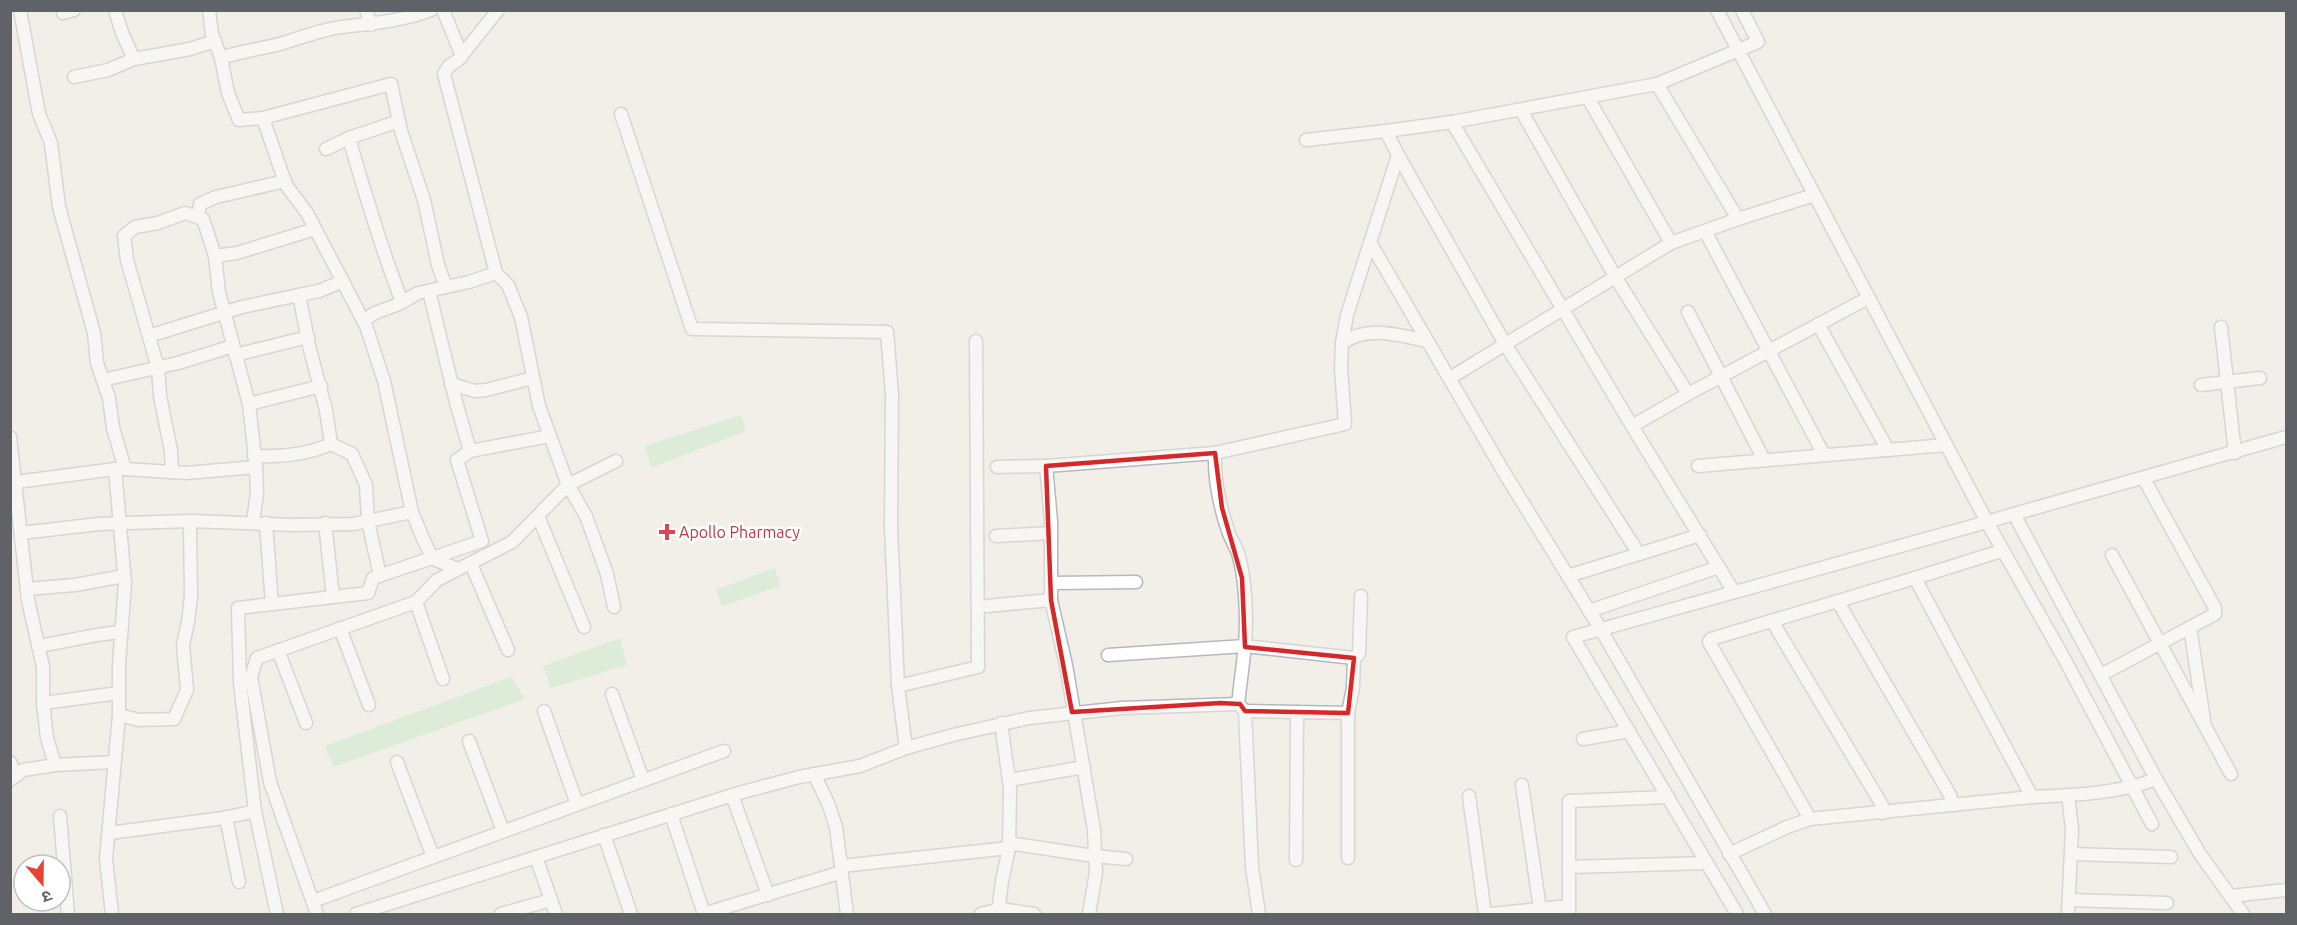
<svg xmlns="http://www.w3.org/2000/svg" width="2297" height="925" font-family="Ubuntu,'Noto Sans Devanagari',sans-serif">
<rect width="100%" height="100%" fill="#f1efe8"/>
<!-- green -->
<g fill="#c5e8c5">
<polygon points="741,415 746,431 651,468 645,446"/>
<polygon points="775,568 780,586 722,606 716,590"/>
<polygon points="620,638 627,665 551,688 543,666"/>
<polygon points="511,677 525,699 333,767 325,746"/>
</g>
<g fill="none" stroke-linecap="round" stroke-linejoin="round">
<defs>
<g id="minor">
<polyline points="20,10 39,114 51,143 59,207 94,333 97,363 109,398 113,428 125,469 115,469 125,583 119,665 119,715 106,859 112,914"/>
<polyline points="115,10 122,33 134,59"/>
<polyline points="209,10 212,34 221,58 228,93 239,120 263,118 286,185 307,213 366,326 384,381 412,512 424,541 433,559 458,569"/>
<polyline points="366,10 371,25"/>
<polyline points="443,10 462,56"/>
<polyline points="1717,10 1987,522 1573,637 1737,914"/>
<polyline points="63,13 74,10"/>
<path d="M221,58c20,-7 42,-9 62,-15 22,-7 44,-15 67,-17 27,-3 55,-6 81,-16"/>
<polyline points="74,77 108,70 134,59 190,49 215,41"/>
<polyline points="1657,84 1738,219"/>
<polyline points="1521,110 1616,278 1688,394 1632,426"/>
<polyline points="621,114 692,329 887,332 892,394 891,527 898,686 906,748"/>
<polyline points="263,118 391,84 401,131 424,200 438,265 446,287"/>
<polyline points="1452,122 1632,426 1734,592"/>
<polyline points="1386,131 1452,122 1657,84 1758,42 1742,10"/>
<path d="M349,138c16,56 32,110 53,164"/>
<polyline points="326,149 349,138 399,121"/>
<polyline points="1398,155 1505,344 1639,554"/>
<polyline points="198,217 200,204 216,197 285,181"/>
<polyline points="1705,231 1824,455"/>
<polyline points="1671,243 1738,219 1814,195"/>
<polyline points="1371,244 1505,474 1600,628 1765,914"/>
<polyline points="215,256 237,253 315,229"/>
<polyline points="496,273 444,74 449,66 458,60 498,10"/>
<polyline points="429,291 456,402 470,451"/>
<polyline points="299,295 319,291 343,281"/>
<polyline points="1688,312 1764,460"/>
<polyline points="363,321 375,313 399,304 418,293 469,282 496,273 508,285 521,317 539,406 568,485 586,516 607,574 614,607"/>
<polyline points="1818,324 1888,450"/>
<polyline points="2221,327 2235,453"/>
<path d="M149,336l93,-29 57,-12 11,55 16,60 5,34c-24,11 -51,13 -77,12"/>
<path d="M1342,343c27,-18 55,-8 85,-2"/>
<polyline points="235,355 308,337"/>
<polyline points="1450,378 1671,243 1588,98"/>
<polyline points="103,380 178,363 233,346"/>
<polyline points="451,384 475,391 486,390 533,378"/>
<polyline points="2201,385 2260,378"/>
<polyline points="1688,394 1868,298"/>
<polyline points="249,404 321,386"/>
<polyline points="10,437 28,600 43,667 43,703 47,738 55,765"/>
<polyline points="331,444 352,454 366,485 368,521 380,576"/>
<path d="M1215,453c-1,26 5,54 13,78 3,8 7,15 10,22 8,26 9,66 7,93l109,12 5,-4 2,-58"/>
<polyline points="1698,466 1946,445"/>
<polyline points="997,467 1046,466"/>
<polyline points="125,469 186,473 256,467"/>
<polyline points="172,472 171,451 160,396 158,368 127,260 124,236 135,227 158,223 185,213 203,219 215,256 219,292 249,404 256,467 257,493 253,522"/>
<polyline points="16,482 115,469"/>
<polyline points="2014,514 1987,522 2065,660 2152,824"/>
<polyline points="538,516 584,627"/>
<polyline points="266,523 272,604"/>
<polyline points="325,523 333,597"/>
<polyline points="21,533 99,524 190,521"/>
<polyline points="996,536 1050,533"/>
<polyline points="2112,555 2231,774"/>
<polyline points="471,564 508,650"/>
<polyline points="1568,576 1700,535"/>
<polyline points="1915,578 2001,551"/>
<polyline points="1053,583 1136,582"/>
<polyline points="27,589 75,585 124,576"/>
<polyline points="1838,602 1950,795 1953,805"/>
<polyline points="987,606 1051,600"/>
<polyline points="1589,611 1719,567"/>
<polyline points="1772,621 1882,805 1883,813"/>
<polyline points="2190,627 2204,720"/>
<polyline points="340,628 369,705"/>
<path d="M38,646c28,-4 55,-12 83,-14"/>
<polyline points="278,650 306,723"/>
<polyline points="1108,655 1245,646 1238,704"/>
<polyline points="2101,675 2215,614 2215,608 2144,479"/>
<polyline points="443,679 416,602 437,580 512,542 568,485 616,461"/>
<polyline points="898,686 978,667 976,341"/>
<polyline points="612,694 643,780"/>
<polyline points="43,703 119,693"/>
<polyline points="544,711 577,804"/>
<polyline points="1245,711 1348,713"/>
<polyline points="119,715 139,720 174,719 187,690 183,645 188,622 191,596 190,521 293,525 353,524 412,512"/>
<polyline points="1583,739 1629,731"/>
<polyline points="469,741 503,831"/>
<polyline points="10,762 16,776"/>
<polyline points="397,762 433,857"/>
<polyline points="814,774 828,803 836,827 847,914"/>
<polyline points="10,780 23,770 55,765 114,762"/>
<polyline points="1009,780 1084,767"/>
<polyline points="1522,785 1540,909"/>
<polyline points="732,795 768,895"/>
<polyline points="2068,795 2072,829 2068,914"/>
<polyline points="1469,796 1485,914"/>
<polyline points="671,814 704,914"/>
<polyline points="60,816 68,914"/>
<polyline points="226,817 239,882"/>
<polyline points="1810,819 1709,642 1711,639 1915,578 2032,797"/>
<polyline points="109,833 224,818 255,811"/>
<polyline points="604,835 631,914"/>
<polyline points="1009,843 1094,856 1126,859"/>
<path d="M1729,854l58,-27 23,-8 222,-22c42,-2 85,-3 124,-18"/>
<polyline points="2071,854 2171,857"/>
<polyline points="536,857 556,914"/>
<polyline points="1348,858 1348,713 1353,688 1354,658"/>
<polyline points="1296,860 1297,712"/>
<polyline points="841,866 1009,848"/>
<polyline points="1569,867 1707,863"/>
<polyline points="2231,896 2286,890"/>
<polyline points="2069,900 2167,903"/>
<polyline points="313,901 724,751"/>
<polyline points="277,914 255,811 240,683 238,608 368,593 373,578 482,541 457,460 470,451 550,436"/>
<polyline points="317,914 270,782 251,677 257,658 416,602"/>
<polyline points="356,914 739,793 799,777 860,766 906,748 953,735 1029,718 1122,708 1238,704 1245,711 1252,867 1259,914"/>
<polyline points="501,914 551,900"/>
<polyline points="703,914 842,872"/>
<polyline points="981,914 1000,909 1034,914"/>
<polyline points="998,914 1002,881 1009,848 1010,788 1001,723"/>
<polyline points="1089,914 1096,872 1094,830 1066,665 1051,600 1051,521 1046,466 1215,453 1345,424 1341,368 1342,343 1347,315 1398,155 1386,131 1306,140"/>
<polyline points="1491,914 1569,906"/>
<polyline points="1569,914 1569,801 1668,797"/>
<polyline points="2243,914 2200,854 2156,779 2014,514 2286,437"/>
</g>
</defs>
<!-- minor casing -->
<use href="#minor" stroke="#b5b8bc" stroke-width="15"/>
<!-- minor -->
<use href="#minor" stroke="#fff" stroke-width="12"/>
</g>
<!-- marked area -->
<path d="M0 0H2297V925H0ZM1215,453l7,55 20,70 3,69 109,11 -6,55 -103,-2 -5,-7 -20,-1 -148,9 -21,-112 -5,-134z" fill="#f1efe8" fill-opacity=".55" fill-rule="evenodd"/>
<path fill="none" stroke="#d62828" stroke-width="4.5" stroke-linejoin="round" d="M1215,453l7,55 20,70 3,69 109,11 -6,55 -103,-2 -5,-7 -20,-1 -148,9 -21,-112 -5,-134z"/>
<!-- markers -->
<path fill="#e0444e" stroke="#fff" stroke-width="2" d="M664 523h6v6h6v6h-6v6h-6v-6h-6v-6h6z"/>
<g text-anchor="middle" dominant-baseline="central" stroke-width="5" stroke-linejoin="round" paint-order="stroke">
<!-- health labels -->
<g font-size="16" fill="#be3a42" stroke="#fff" text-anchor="start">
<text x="679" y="532">Apollo Pharmacy</text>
</g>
</g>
<!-- border -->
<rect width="2297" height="925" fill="none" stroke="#5f6368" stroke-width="24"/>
<!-- north arrow -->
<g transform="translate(42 883) rotate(160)"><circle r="28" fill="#ffffff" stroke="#bfc1c3" stroke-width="1.5"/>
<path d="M0-4.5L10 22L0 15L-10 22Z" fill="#ea4335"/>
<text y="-9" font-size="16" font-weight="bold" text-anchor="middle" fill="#5f6368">उ</text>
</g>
</svg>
